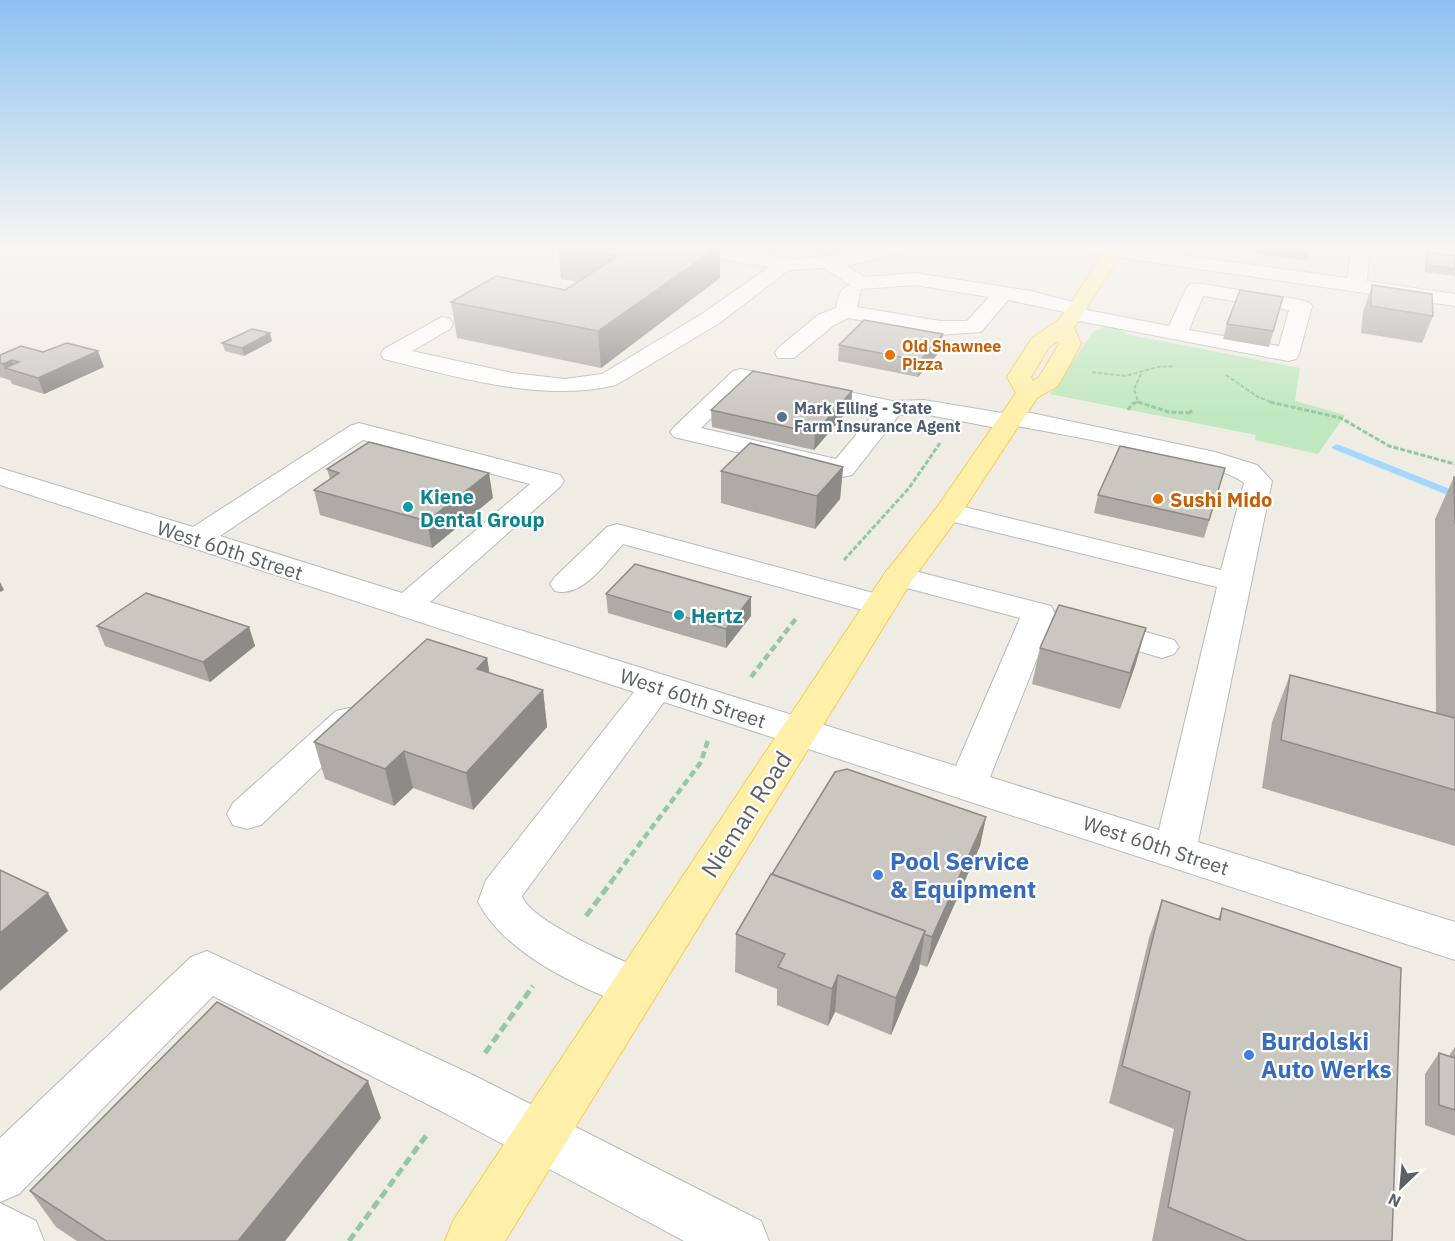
<svg xmlns="http://www.w3.org/2000/svg" width="1455" height="1241" font-family="'IBM Plex Sans',sans-serif">
<rect width="100%" height="100%" fill="#efece3"/>
<!-- green -->
<polygon fill="#bfe8be" points="1109,325 1120,327 1125,334 1300,368 1295,401 1345,415 1318,454 1255,440 1256,435 1050,394 1093,332"/>
<g fill="none" stroke-linecap="round" stroke-linejoin="round">
<!-- stream -->
<polygon fill="#a4d8ff" fill-rule="evenodd" points="1337,444 1455,491 1455,498 1333,449 1332,447"/>
<defs>
<g id="minor">
<path d="M668,246h43l84,13 62,-6 26,-7h29l-2,4 -63,16 17,11 51,-4 116,18 53,14 3,5 82,16 17,-37 3,-4 7,-2 105,17 7,2 4,4 -13,48 -3,5 -8,2 -214,-41 -8,-1 -1,-7 -57,-12 -27,32 -41,3 -92,-17 -14,7 -40,33h-16l-3,-5 3,-5 40,-33 18,-7c2,-10 3,-20 14,-23l-26,-17 -35,2 -71,54 -102,61c-74,18 -159,-8 -232,-26l-3,-5 3,-5 58,-32 8,2 3,5 -3,5 -38,22 100,22 53,6 37,-5 100,-60 67,-47 -92,-15 -7,-2zM915,285l74,12 -22,24h-27l-83,-14 4,-18zM1203,296l86,14 -10,36 -90,-16z"/>
<polygon points="1073,246 1119,246 1347,278 1352,246 1370,246 1367,281 1455,294 1455,306 1082,252 1075,250"/>
<path d="M741,369l151,32 32,-1 78,13 10,-4 203,43 42,13 15,16 -74,361 257,80v38l-791,-258 -142,194c7,25 104,66 130,78l7,14 -7,14 -17,6c-54,-19 -130,-54 -157,-106l8,-22 148,-188 -634,-207v-17l193,59 157,-101 9,-3 201,52 4,6 -4,6 -130,115 526,164 64,-148 -132,-35 -5,-7 5,-7 11,-2 152,39 4,7 -65,164 169,53 58,-243 -279,-69 -4,-6 4,-6 10,-3 273,67 23,-87c-24,-22 -186,-49 -227,-57l-10,4 -83,-16 -25,1 -47,60 -10,2 -168,-40 -4,-5 4,-5 59,-56zM746,384l129,28 -39,47 -135,-31zM363,440l167,44 -128,109 -182,-57z"/>
<path d="M617,524l275,74 5,7 -5,7 -11,3 -258,-71c-18,19 -40,54 -68,47l-5,-7 5,-7 52,-50z"/>
<polygon points="1099,619 1174,640 1179,647 1174,654 1162,658 1087,636 1082,629 1087,622"/>
<polygon points="349,708 362,711 367,720 362,729 261,825 247,829 233,825 227,814 233,803 336,711"/>
<polygon points="207,951 475,1076 761,1221 769,1241 684,1241 439,1110 213,996 19,1194 0,1202 0,1138 191,957"/>
<polygon points="0,1203 36,1221 44,1241 0,1241"/>
</g>
<path id="major" d="M1108,246h18l-52,82 7,16 -21,38 -4,5 -19,11 -75,114 -49,67 -408,662h-60l8,-20 430,-645 55,-70 78,-113 -9,-16 25,-39 23,-15 11,-12zM1058,341l1,3 -20,33 -6,4 -2,-4 18,-30z"/>
</defs>
<!-- minor casing -->
<use href="#minor" stroke="#b6babe" stroke-width="2"/>
<!-- major casing -->
<use href="#major" stroke="#fac952" stroke-width="2"/>
<!-- path-far3 -->
<g stroke="#96c7a3" stroke-width="2" stroke-dasharray="4 2" stroke-linecap="butt">
<polyline points="1092,372 1125,376 1158,367 1175,366"/>
<polyline points="1141,374 1134,389 1138,402 1142,403"/>
<polyline points="1226,375 1258,397 1274,403"/>
<polyline points="1135,403 1138,402"/>
</g>
<!-- path-far2 -->
<g stroke="#96c7a3" stroke-width="3" stroke-dasharray="5 2" stroke-linecap="butt">
<polyline points="1138,402 1169,412 1192,413 1190,410"/>
<polyline points="1270,402 1341,418 1389,446 1455,464"/>
<polyline points="1128,410 1132,404 1138,402"/>
<polyline points="844,560 909,488 940,443"/>
</g>
<!-- path-far1 -->
<g stroke="#96c7a3" stroke-width="4.5" stroke-dasharray="7 4" stroke-linecap="butt">
<polyline points="751,677 798,616"/>
<polyline points="611,882 701,762 708,740"/>
</g>
<!-- path -->
<g stroke="#96c7a3" stroke-width="5" stroke-dasharray="9 4.5" stroke-linecap="butt">
<polyline points="586,916 612,881"/>
<polyline points="485,1053 533,986"/>
<polyline points="349,1241 428,1133"/>
</g>
<!-- minor -->
<use href="#minor" fill="#fff" fill-rule="evenodd"/>
<!-- major -->
<use href="#major" fill="#fff0a9" fill-rule="evenodd"/>
</g>
<!-- wall -->
<g fill="#aeaba6">
<polygon points="10,246 27,246 18,249 11,248"/>
<polygon points="558,246 720,246 720,278 601,368 457,338 451,302 565,290 577,282 561,279"/>
<polygon points="1259,246 1311,246 1307,261 1257,254"/>
<polygon points="1427,252 1455,256 1455,276 1425,272 1425,259"/>
<polygon points="1372,285 1433,316 1422,343 1361,333 1363,312"/>
<polygon points="1283,297 1269,347 1223,339 1227,324"/>
<polygon points="272,341 244,356 225,351 222,343"/>
<polygon points="839,345 941,350 918,377 838,361"/>
<polygon points="43,352 104,367 44,394 12,384 10,380 0,377 0,355"/>
<polygon points="852,391 851,407 814,450 712,427 711,410"/>
<polygon points="843,467 840,499 815,529 721,503 721,471"/>
<polygon points="1225,468 1204,538 1094,513 1098,495"/>
<polygon points="327,469 493,498 432,548 320,515 314,490 330,479"/>
<polygon points="1454,477 1455,477 1455,846 1262,788 1272,722 1290,675 1436,713 1435,519"/>
<polygon points="606,594 751,616 726,648 608,613"/>
<polygon points="97,626 249,627 255,646 210,682 105,646"/>
<polygon points="1040,648 1136,663 1120,709 1032,684"/>
<polygon points="487,658 489,673 543,690 547,727 473,810 413,788 394,806 325,779 314,742"/>
<polygon points="986,817 980,846 927,967 919,964 919,969 891,1035 835,1012 828,1026 777,1005 777,989 735,972 736,934 772,874"/>
<polygon points="1162,900 1218,919 1222,908 1392,1241 1152,1241 1174,1129 1109,1103 1149,938"/>
<polygon points="1455,1047 1455,1136 1425,1125 1425,1074 1439,1053 1450,1057 1450,1054"/>
<polygon points="381,1118 285,1241 77,1241 56,1227 30,1191"/>
</g>
<!-- shaded-wall -->
<g fill="#8d8b87">
<polygon points="17,246 27,246 18,249"/>
<polygon points="719,246 720,246 720,278 601,368 598,331"/>
<polygon points="270,333 272,341 244,356 242,348"/>
<polygon points="943,334 941,350 918,377 920,361"/>
<polygon points="98,351 104,367 44,394 38,378"/>
<polygon points="12,360 16,371 5,368 9,380 3,364"/>
<polygon points="852,391 851,407 814,450 815,433"/>
<polygon points="843,467 840,499 815,529 817,496"/>
<polygon points="489,473 493,498 432,548 427,521"/>
<polygon points="0,582 4,590 0,592"/>
<polygon points="751,597 751,616 726,648 726,629"/>
<polygon points="249,627 255,646 210,682 203,662"/>
<polygon points="1146,628 1136,663 1120,709 1130,673"/>
<polygon points="487,658 493,694 477,669"/>
<polygon points="543,690 547,727 473,810 466,773"/>
<polygon points="404,751 413,788 394,806 385,769"/>
<polygon points="986,817 980,846 927,967 932,937"/>
<polygon points="48,893 68,931 0,991 0,933"/>
<polygon points="925,931 919,969 891,1035 896,998"/>
<polygon points="838,975 835,1012 828,1026 832,989"/>
<polygon points="368,1081 381,1118 285,1241 238,1241"/>
</g>
<!-- building -->
<g fill="#cac7c1" stroke="#8d8b87" stroke-width="1.5">
<polygon points="558,246 719,246 598,331 451,302 496,276 565,290 618,256"/>
<polygon points="1427,252 1455,256 1455,269 1428,265"/>
<polygon points="1372,285 1432,294 1433,316 1371,306"/>
<polygon points="1240,290 1283,297 1273,331 1227,324"/>
<polygon points="864,320 943,334 920,361 839,345"/>
<polygon points="252,329 270,333 242,348 222,343"/>
<polygon points="67,343 98,351 38,378 5,368 19,362 12,360 3,364 0,363 0,355 21,346 43,352"/>
<polygon points="753,371 852,391 815,433 711,410"/>
<polygon points="369,442 489,473 427,521 314,490 339,473 327,469"/>
<polygon points="750,443 843,467 817,496 721,471"/>
<polygon points="1120,446 1225,468 1209,520 1098,495"/>
<polygon points="1454,477 1455,477 1455,524"/>
<polygon points="635,564 751,597 726,629 606,594"/>
<polygon points="146,593 249,627 203,662 97,626"/>
<polygon points="1059,605 1146,628 1130,673 1040,648"/>
<polygon points="427,639 487,658 477,669 543,690 466,773 404,751 385,769 314,742"/>
<polygon points="1290,675 1455,718 1455,790 1281,740"/>
<polygon points="847,769 986,817 932,937 924,934 925,931 772,874 835,772"/>
<polygon points="0,870 48,893 0,933"/>
<polygon points="771,874 925,931 896,998 838,975 832,989 778,967 785,954 736,934"/>
<polygon points="1162,900 1220,920 1222,908 1401,968 1392,1241 1247,1241 1168,1207 1190,1092 1122,1066"/>
<polygon points="217,1002 368,1081 238,1241 106,1241 30,1191"/>
<polygon points="1439,1053 1455,1058 1455,1110 1439,1105"/>
</g>
<!-- sky -->
<linearGradient id="sky" x2="0" y2="1"><stop stop-color="#8dc2f1"/><stop offset="0.59" stop-color="#f8f6f2"/><stop offset="1" stop-color="#f8f6f2" stop-opacity="0"/></linearGradient>
<rect width="1455" height="419" fill="url(#sky)"/>
<!-- markers -->
<g fill="#e8710a" stroke="#fff" stroke-width="2">
<circle cx="890" cy="355" r="6"/>
<circle cx="1158" cy="499" r="6"/>
</g>
<circle fill="#5c6f8a" stroke="#fff" stroke-width="2" cx="782" cy="417" r="6"/>
<g fill="#0f9aa8" stroke="#fff" stroke-width="2">
<circle cx="408" cy="507" r="6"/>
<circle cx="679" cy="615" r="6"/>
</g>
<g fill="#3f7fe0" stroke="#fff" stroke-width="2">
<circle cx="878" cy="875" r="6"/>
<circle cx="1249" cy="1055" r="6"/>
</g>
<g text-anchor="middle" dominant-baseline="central" stroke-width="4.5" stroke-linejoin="round" paint-order="stroke">
<!-- far-food labels -->
<g font-size="16" font-weight="bold" fill="#c56008" stroke="#fff" text-anchor="start">
<text x="902" y="346">Old Shawnee<tspan x="902" dy="18">Pizza</tspan></text>
</g>
<!-- far-service labels -->
<g font-size="16" font-weight="bold" fill="#4e5e75" stroke="#fff" text-anchor="start">
<text x="794" y="408">Mark Elling - State<tspan x="794" dy="18">Farm Insurance Agent</tspan></text>
</g>
<!-- culture labels -->
<g font-size="20" font-weight="bold" fill="#0d838f" stroke="#fff" text-anchor="start">
<text x="420" y="496">Kiene<tspan x="420" dy="23">Dental Group</tspan></text>
<text x="691" y="615">Hertz</text>
</g>
<!-- food labels -->
<g font-size="20" font-weight="bold" fill="#c56008" stroke="#fff" text-anchor="start">
<text x="1170" y="499">Sushi Mido</text>
</g>
<!-- street labels -->
<g font-size="20" fill="#5c6065" stroke="#fff">
<text transform="translate(230 550) rotate(18)">West 60th Street</text>
<text transform="translate(693 698) rotate(18)">West 60th Street</text>
<text transform="translate(1156 845) rotate(18)">West 60th Street</text>
</g>
<!-- near-street labels -->
<g font-size="24" fill="#5c6065" stroke="#fff">
<text transform="translate(746 814) rotate(-57)">Nieman Road</text>
</g>
<!-- near-shop labels -->
<g font-size="24" font-weight="bold" fill="#366cbe" stroke="#fff" text-anchor="start">
<text x="890" y="861">Pool Service<tspan x="890" dy="28">&amp; Equipment</tspan></text>
<text x="1261" y="1041">Burdolski<tspan x="1261" dy="28">Auto Werks</tspan></text>
</g>
</g>
<!-- north arrow -->
<g transform="translate(1401 1187) rotate(206)" stroke="#ffffff" stroke-width="4.5" paint-order="stroke">
<path d="M0-4.5L10 22L0 15L-10 22Z" fill="#5c6065"/>
<text y="-9" font-size="16" font-weight="bold" text-anchor="middle" fill="#5c6065">N</text>
</g>
</svg>
